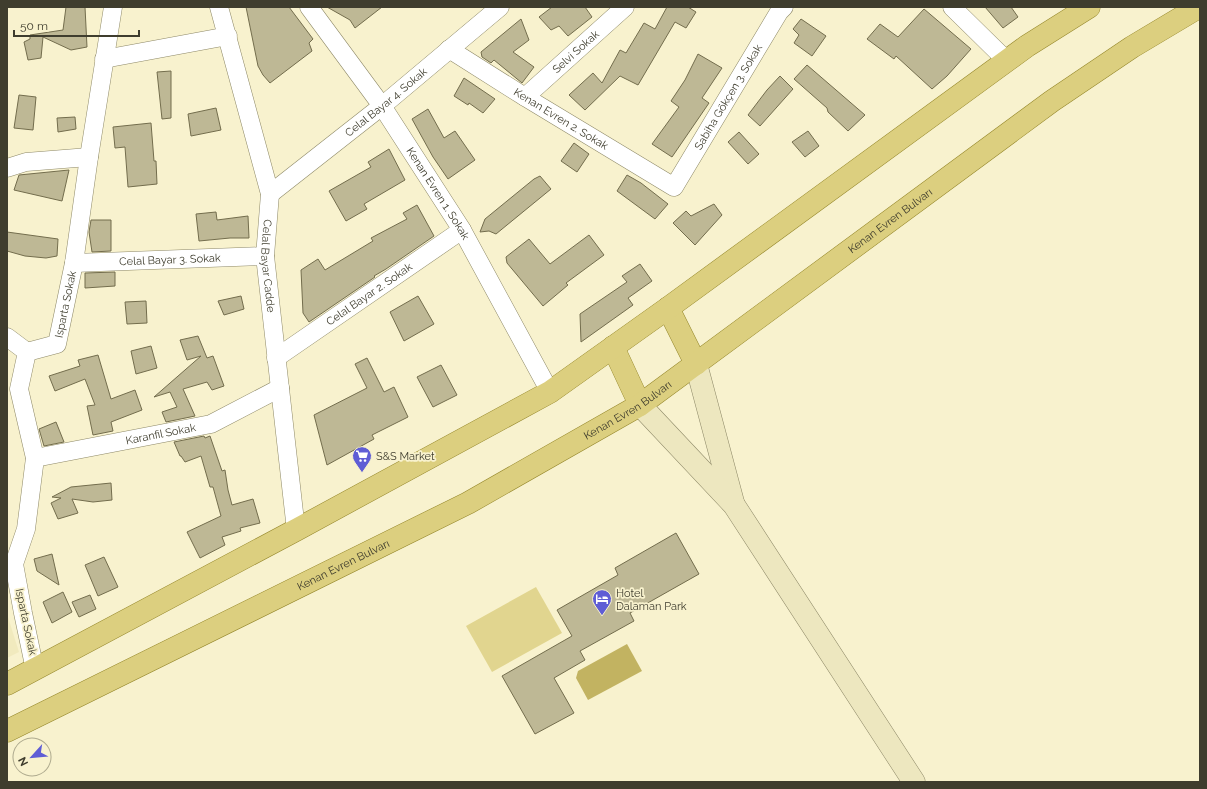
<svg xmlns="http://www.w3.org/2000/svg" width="1207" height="789" font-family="Raleway,sans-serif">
<rect width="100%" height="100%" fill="#f8f2ce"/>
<!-- built -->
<polygon fill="#f1eabe" points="7,614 19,652 7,658"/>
<!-- green -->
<polygon fill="#e1d58f" points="536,587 562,633 492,672 466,626"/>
<!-- water -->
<polygon fill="#c2b361" points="627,644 642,671 588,700 576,678 578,671"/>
<!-- building -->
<g fill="#beb895" stroke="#736d4d">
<polygon points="66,7 85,7 87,47 71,50 43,37 41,58 28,60 24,42 30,39 30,35 63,30"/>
<polygon points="246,7 289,7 313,39 309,43 312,51 270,83 263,75 258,66"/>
<polygon points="327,7 382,7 355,28 350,20"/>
<polygon points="552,7 585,7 592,17 568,36 559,26 551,30 539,17"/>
<polygon points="667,7 688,7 696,12 686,28 675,22 638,85 620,76 585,110 569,95 593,73 602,83 620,50 626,53 644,23 655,29"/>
<polygon points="985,7 1011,7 1018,17 1003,28"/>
<polygon points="924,9 971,49 947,76 932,89 896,56 894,59 867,39 880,24 898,37"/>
<polygon points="521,19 529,40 513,52 534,67 522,83 494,60 491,63 482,57 481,52"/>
<polygon points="801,19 826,36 812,56 794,43 799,35 793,29"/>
<polygon points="698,54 722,68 702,98 709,103 672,157 652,144 679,107 671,101 685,80"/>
<polygon points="807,65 865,115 848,131 828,112 827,108 794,79"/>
<polygon points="171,71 171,118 162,119 157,72"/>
<polygon points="780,76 793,89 760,126 748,115 767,90"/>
<polygon points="464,78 495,99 483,113 469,103 468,105 454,96"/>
<polygon points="19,95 36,97 33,130 14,128"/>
<polygon points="216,108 221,130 191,136 188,114"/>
<polygon points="428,109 444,138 455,131 475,160 448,179 433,157 412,119"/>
<polygon points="75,117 76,129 58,132 57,118"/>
<polygon points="151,123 154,161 156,161 157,184 128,187 125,147 115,148 113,127"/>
<polygon points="808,131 819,146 805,157 792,142"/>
<polygon points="739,132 759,154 748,164 728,142"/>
<polygon points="574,143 589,154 577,172 561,161"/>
<polygon points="389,149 405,180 364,204 367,209 346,221 329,191 371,167 368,162"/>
<polygon points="69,170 62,201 14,190 19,175"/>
<polygon points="627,175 641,183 668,204 655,219 617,191"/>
<polygon points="540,176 551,189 496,234 489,231 480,232 485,219 534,179"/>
<polygon points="714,204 722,215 695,245 673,223 686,211 691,216"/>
<polygon points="417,205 434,236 386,269 374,276 375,277 309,322 303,313 301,270 318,259 325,270 373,241 371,238 407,219 403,213"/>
<polygon points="216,212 217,220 248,216 249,238 230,238 199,241 196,214"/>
<polygon points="91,220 111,220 111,251 92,252 89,232"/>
<polygon points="7,232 58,239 57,256 46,258 25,256 7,251"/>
<polygon points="589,235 604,255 566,283 568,285 543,306 507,263 506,257 529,239 550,264"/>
<polygon points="640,264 652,281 628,298 633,305 581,342 580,314 627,282 622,276"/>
<polygon points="115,272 115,286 85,288 85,273"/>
<polygon points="241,296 244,309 224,315 218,301"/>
<polygon points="418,296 434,324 404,341 390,312"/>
<polygon points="146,301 147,323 127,324 125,302"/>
<polygon points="198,336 207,358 213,356 224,386 212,390 207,382 183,389 195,416 166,422 162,412 177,407 170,392 154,397 201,356 187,360 180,340"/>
<polygon points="151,346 157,368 136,374 131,351"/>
<polygon points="98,355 111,399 135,390 142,410 111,422 113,431 93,435 87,406 95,405 85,379 55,391 49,376 80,366 78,360"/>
<polygon points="367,358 384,392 394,387 408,417 372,435 374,439 327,465 314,415 367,388 355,364"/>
<polygon points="441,365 457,395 433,407 417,377"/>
<polygon points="56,422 64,442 44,446 39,429"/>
<polygon points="204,436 205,438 210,436 222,471 225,470 228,490 232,505 253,499 260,523 240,528 241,531 222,537 225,545 200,558 187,532 221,516 213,487 210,487 201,456 185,462 181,456 180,456 174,442"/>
<polygon points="111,483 112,500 93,502 72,499 78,513 58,519 51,503 61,498 52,497 71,487"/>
<polygon points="676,533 699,574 630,613 634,621 580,651 585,660 554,678 574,713 535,734 502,676 572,636 557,610 618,575 615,568"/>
<polygon points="52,554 59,585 37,571 34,559"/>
<polygon points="104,557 118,587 98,596 85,565"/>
<polygon points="63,592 72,612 52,623 43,602"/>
<polygon points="90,595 96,609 79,617 72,602"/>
</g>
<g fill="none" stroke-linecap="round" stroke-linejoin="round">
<defs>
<g id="street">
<path id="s1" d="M219,7l51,187 -5,62 31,274"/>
<path id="s2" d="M309,7l73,99 80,124 88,162"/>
<polyline points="952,7 1007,61"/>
<path id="s3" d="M449,49l76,48 149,90 105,-175 5,-5"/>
<polyline points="104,59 228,36"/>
<path id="s4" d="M525,97l100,-90"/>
<polyline points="7,168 26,162 89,157"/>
<path id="s5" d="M270,194l112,-88 118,-99"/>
<path id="s6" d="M74,263l191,-7"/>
<polyline points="7,337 27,352"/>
<path id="s7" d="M276,358l186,-128"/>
<path id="s8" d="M35,458l176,-34 69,-36"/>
<path id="s9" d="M35,670l-12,-57 -9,-49 12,-35 9,-71 -16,-69 8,-37 30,-8 17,-81 15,-106 24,-150"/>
</g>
<g id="secondary">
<polyline points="696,364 733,502"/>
<polyline points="640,405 734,505 914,782"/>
</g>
<g id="primary">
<polyline points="668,308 696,364"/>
<polyline points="613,347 640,405"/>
<polyline points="7,684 296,530 550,392 668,308 1027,46 1089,7"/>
<path id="s10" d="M7,731l461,-228 172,-98 412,-304 80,-54 67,-40"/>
</g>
</defs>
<!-- street casing -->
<use href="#street" stroke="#8e8968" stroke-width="19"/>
<!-- secondary casing -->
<use href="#secondary" stroke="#8e8968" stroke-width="23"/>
<!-- primary casing -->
<use href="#primary" stroke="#95872b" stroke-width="23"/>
<!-- street -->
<use href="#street" stroke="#fff" stroke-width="18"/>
<!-- secondary -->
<use href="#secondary" stroke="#ede7bf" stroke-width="22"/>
<!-- primary -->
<use href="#primary" stroke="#dccf7f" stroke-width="22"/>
</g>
<!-- icons -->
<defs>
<symbol id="supermarket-pin" viewBox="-11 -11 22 30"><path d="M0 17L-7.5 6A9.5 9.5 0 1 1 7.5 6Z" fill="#5f5dd5" stroke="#f8f2ce"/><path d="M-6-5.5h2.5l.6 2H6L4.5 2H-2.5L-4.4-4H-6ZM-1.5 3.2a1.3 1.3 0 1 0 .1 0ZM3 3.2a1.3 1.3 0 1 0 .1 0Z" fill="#fff"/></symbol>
<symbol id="hotel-pin" viewBox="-11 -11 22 30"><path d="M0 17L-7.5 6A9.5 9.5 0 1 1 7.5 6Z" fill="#5f5dd5" stroke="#f8f2ce"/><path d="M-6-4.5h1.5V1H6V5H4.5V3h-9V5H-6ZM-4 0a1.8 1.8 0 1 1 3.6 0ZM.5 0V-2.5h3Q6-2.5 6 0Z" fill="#fff"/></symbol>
</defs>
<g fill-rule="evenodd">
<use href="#supermarket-pin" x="351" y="445" width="22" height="30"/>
<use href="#hotel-pin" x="591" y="588" width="22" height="30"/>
</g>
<g text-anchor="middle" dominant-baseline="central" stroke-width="3.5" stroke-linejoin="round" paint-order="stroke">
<!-- street labels -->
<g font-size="11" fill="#3f3d2e" stroke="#f8f2ce">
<text stroke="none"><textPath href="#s4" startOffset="68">Selvi Sokak</textPath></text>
<text stroke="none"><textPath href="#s3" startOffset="369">Sabiha Gökçen 3. Sokak</textPath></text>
<text stroke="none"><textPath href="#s5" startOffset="148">Celal Bayar 4. Sokak</textPath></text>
<text stroke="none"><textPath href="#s3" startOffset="132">Kenan Evren 2. Sokak</textPath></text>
<text stroke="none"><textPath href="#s2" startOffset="227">Kenan Evren 1. Sokak</textPath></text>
<text stroke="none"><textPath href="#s10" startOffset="1023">Kenan Evren Bulvarı</textPath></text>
<text stroke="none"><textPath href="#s6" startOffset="96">Celal Bayar 3. Sokak</textPath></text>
<text stroke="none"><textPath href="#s1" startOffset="266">Celal Bayar Cadde</textPath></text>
<text stroke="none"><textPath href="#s7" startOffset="113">Celal Bayar 2. Sokak</textPath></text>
<text stroke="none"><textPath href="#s9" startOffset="397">Isparta Sokak</textPath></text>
<text stroke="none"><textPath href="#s10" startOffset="699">Kenan Evren Bulvarı</textPath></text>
<text stroke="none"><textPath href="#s8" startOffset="128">Karanfil Sokak</textPath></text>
<text stroke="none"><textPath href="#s10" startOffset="375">Kenan Evren Bulvarı</textPath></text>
<text transform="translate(26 622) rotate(78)">Isparta Sokak</text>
</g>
<!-- poi labels -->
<g font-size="11" fill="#3f3d2e" stroke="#f8f2ce" text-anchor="start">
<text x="376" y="456">S&amp;S Market</text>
<text x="616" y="593">Hotel<tspan x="616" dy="13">Dalaman Park</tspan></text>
</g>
</g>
<!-- border -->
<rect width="1207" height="789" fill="none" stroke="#3f3d2e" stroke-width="16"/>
<!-- north arrow -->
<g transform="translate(32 757) rotate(243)"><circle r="19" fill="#f8f2ce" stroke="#aeaa8e"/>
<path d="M0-3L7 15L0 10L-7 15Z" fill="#5f5dd5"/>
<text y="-6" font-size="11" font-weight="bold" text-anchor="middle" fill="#3f3d2e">N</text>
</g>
<!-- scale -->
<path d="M14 30v6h125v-6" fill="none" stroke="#3f3d2e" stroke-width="2"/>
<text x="20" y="30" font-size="12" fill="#3f3d2e" stroke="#f8f2ce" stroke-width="3" paint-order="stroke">50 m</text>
</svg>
